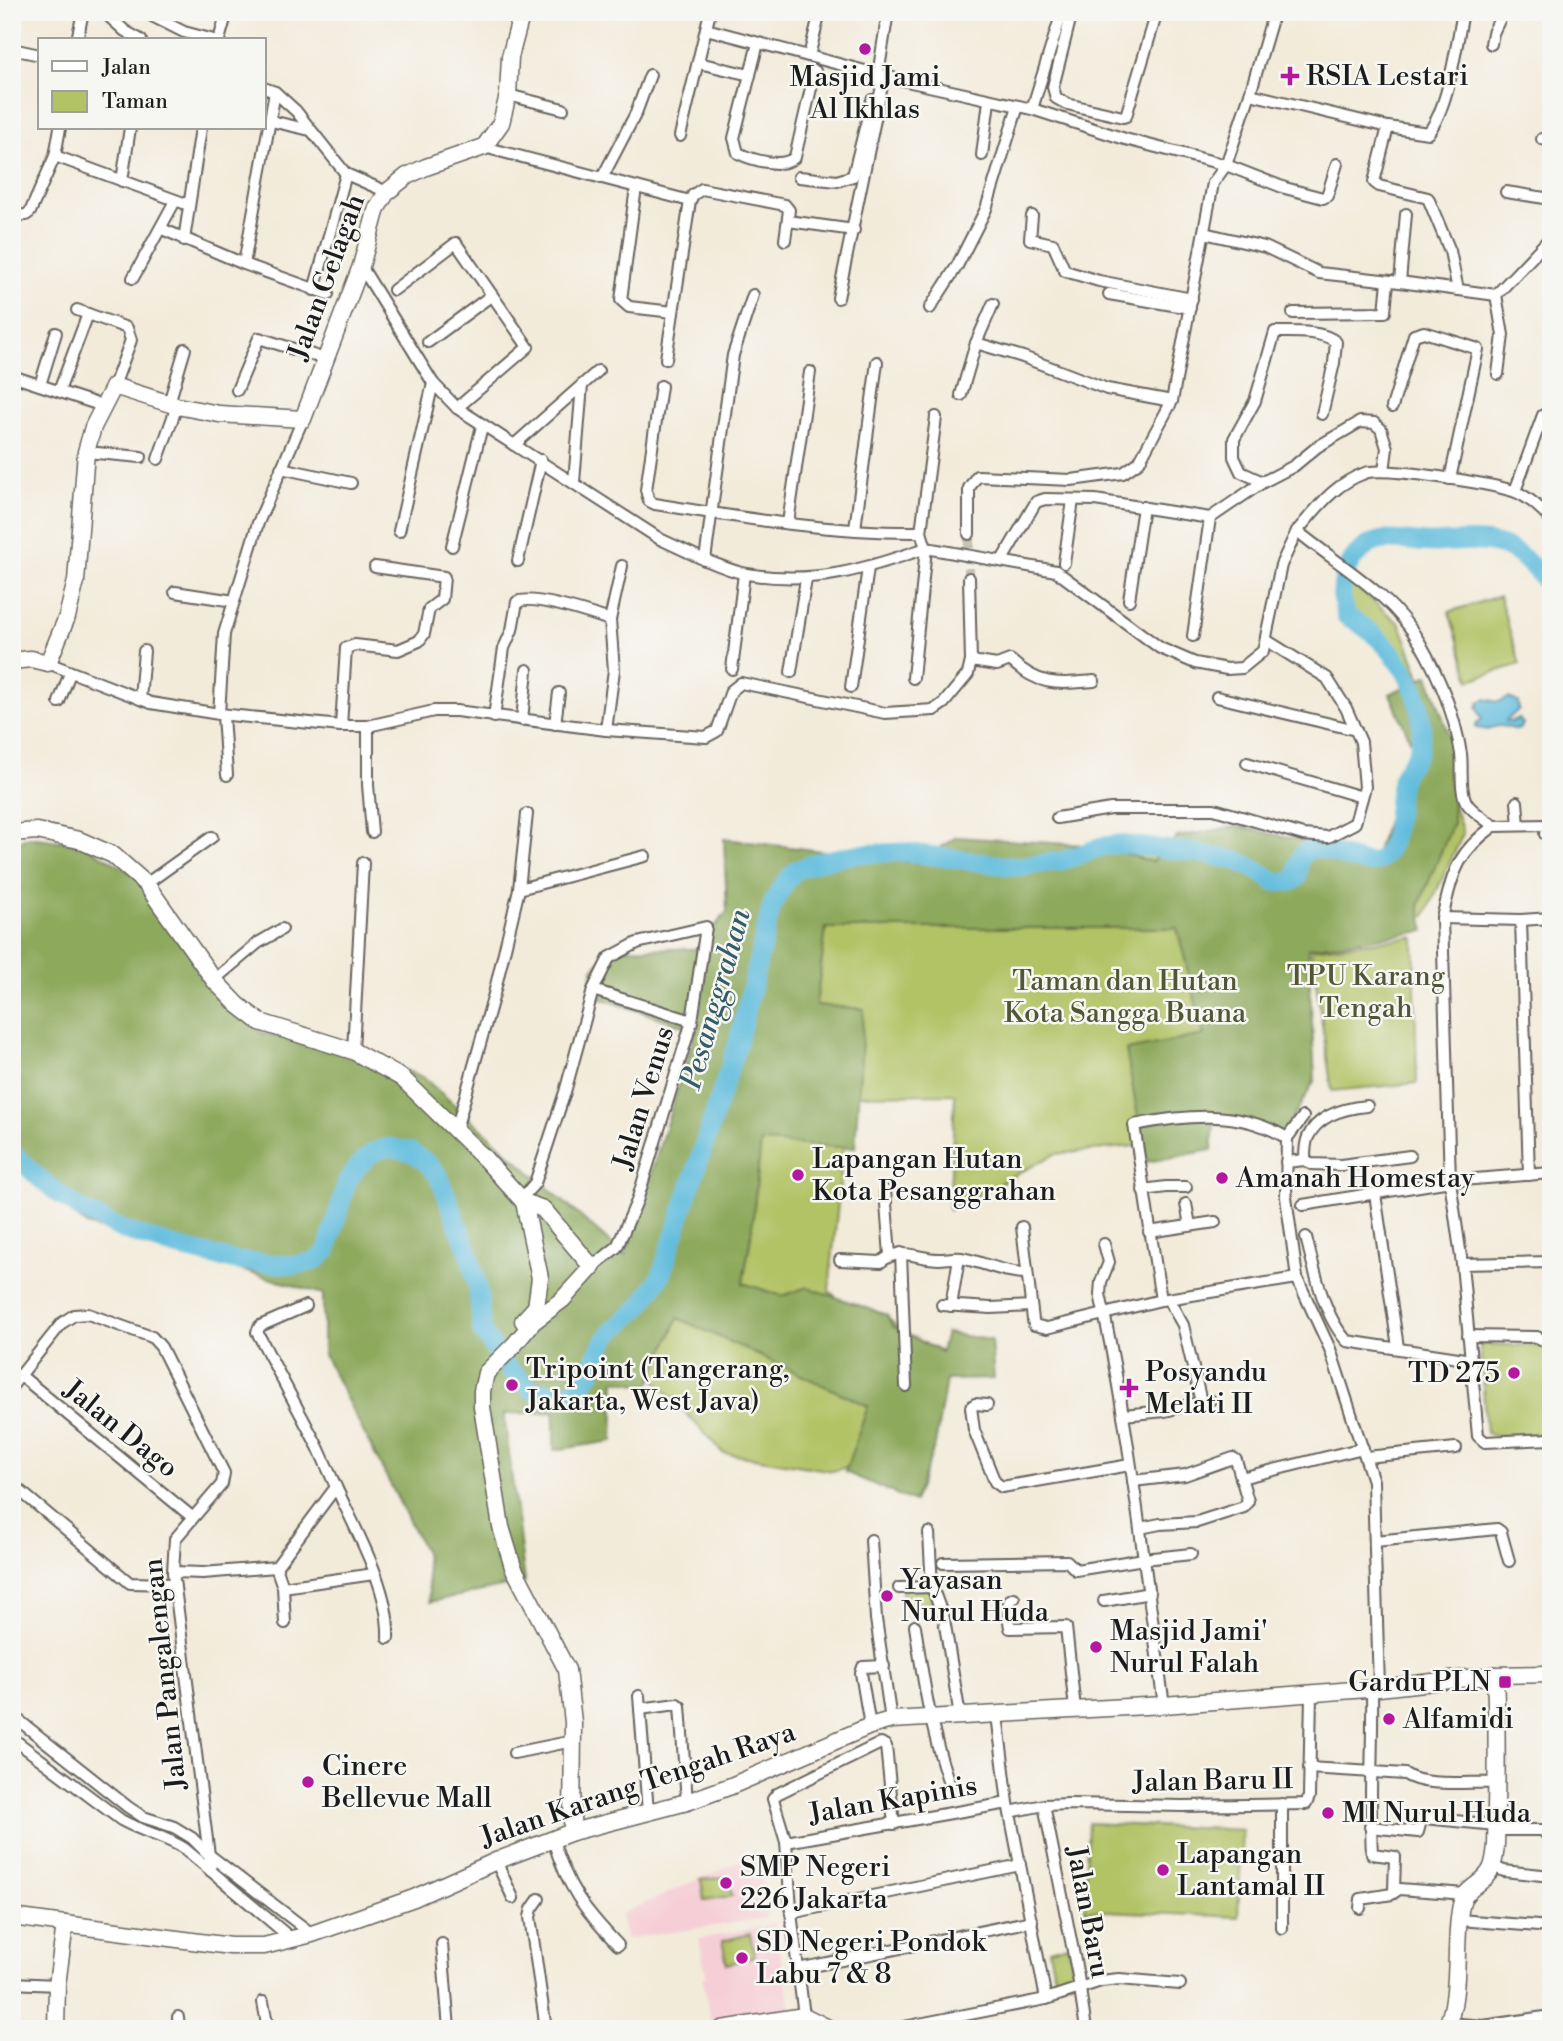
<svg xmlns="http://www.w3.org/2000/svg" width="1563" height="2041" font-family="'Libre Bodoni',serif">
<rect width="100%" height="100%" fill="#f6f6f2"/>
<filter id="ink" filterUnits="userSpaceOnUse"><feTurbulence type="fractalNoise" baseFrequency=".0143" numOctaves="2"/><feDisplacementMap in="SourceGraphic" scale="14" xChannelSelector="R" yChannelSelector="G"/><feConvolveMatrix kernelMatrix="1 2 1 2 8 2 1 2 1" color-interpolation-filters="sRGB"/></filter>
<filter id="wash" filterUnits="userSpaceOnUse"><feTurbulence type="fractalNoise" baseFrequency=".00686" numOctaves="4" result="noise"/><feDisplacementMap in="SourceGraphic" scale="28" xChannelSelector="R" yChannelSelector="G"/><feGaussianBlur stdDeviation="1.57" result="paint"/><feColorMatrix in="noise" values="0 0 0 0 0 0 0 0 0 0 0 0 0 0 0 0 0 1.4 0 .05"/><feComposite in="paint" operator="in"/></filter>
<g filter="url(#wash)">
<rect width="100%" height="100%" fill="#f3ebda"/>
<!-- built -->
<g fill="#f6cfd6">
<polygon points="758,1853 767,1918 626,1939 621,1914"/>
<polygon points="774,1924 791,2009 712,2026 702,1978 706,1976 699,1939"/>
</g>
<!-- green -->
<g fill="#b2c366" stroke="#677041" stroke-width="2">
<polygon points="1344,577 1400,624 1448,750 1453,801 1463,834 1425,916 1304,938 1256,1129 1207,1123 1200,1149 1135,1146 1055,1154 949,1210 955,1094 849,1095 829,1291 839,1299 887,1317 916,1344 933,1348 927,1443 833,1471 723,1453 611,1332 820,861 856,854 905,852 936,856 1087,851 1120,844 1191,852 1358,861 1384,857 1417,753 1418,697 1407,675 1390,652 1370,631 1346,616 1341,596"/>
<polygon points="1499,596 1520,664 1470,680 1449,612"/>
<polygon points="1414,937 1417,1083 1332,1091 1311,949"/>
<polygon points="1480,1344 1546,1346 1551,1351 1551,1433 1494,1436 1486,1433"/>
<polygon points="930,1587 931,1604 903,1606 902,1589"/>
<polygon points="1088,1823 1242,1830 1238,1917 1084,1910"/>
<polygon points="729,1877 732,1896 704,1900 701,1880"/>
<polygon points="750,1934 755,1957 727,1964 722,1941"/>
<polygon points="1068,1945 1075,1980 1056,1984 1049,1950"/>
</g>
<!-- forest -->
<polygon fill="#8da95b" stroke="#54623c" stroke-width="2" points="1428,675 1452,744 1453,823 1419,905 1425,931 1308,948 1315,1080 1280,1140 1259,1127 1214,1120 1212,1150 1146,1162 1126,1050 1204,1035 1177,928 826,928 816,1005 864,1009 855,1148 761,1142 751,1236 743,1283 782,1296 807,1287 887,1315 892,1326 941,1352 946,1333 991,1340 994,1379 946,1380 935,1445 914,1502 845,1472 868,1406 678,1318 649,1386 615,1380 613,1441 554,1450 554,1412 504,1414 525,1582 430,1602 425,1552 323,1353 323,1294 87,1225 12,1165 12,844 29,837 82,844 134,874 262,1033 352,1050 423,1077 625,1256 696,1030 591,995 592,970 612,948 696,949 727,912 724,839 918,863 956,837 1100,846 1152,862 1177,837 1237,826 1375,857 1412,744 1390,694"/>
<!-- water -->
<path fill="#5ebcdd" stroke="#3d6c7c" stroke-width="2" d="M1509,698l9,4 1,7 -13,12 5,1 8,-4 4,6 -2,4 -4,2c-9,-3 -19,-7 -28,0l-13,-2v-4l6,-5 -5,-11 2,-6 6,-3 13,3z"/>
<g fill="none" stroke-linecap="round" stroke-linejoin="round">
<!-- river -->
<path stroke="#5ebcdd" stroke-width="19" d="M12,1152l27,26 24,19 22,15 38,18 53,17 60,14 60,4 19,-4 12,-10 20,-70 13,-17 13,-12 16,-5 22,5 16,11 12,13 10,26 20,51 9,35 4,43 26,38 24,21 32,4 16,-7 12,-16 5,-18 14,-21 30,-26 20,-31 77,-233 34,-137 12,-21 12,-14 24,-9 36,-7 49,-2 111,15 45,-6 43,-15 16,-2 71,8 43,8 14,5 27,17h16l6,-4c1,-6 1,-16 4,-21 15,-27 64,23 83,-1 15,-19 11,-56 18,-78 3,-10 13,-18 16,-27 16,-55 -26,-112 -72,-135 -2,-7 -4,-15 -4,-21 -1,-25 17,-52 42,-55 16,-1 33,3 49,3 22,-1 49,-4 70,3 20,8 36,26 48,43"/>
</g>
</g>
<g filter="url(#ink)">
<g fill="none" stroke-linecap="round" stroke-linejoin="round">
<!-- street-tunnel -->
<polyline stroke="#c8c2b4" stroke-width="10" stroke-dasharray="10 5" stroke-linecap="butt" points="969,578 969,534"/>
<defs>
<g id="street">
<polyline points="104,12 125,31 141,40"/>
<polyline points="144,12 184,32 214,40"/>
<polyline points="1072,12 1053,87 1056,98 1067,104 1123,117 1126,116 1157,12"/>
<polyline points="706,29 884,76 1032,109 1125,139 1226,165 1285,188 1323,198 1327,196 1337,164"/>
<polyline points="77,40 83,12"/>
<polyline points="219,40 227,12"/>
<path d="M758,43l-24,95 4,15c14,7 45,16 57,4l20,-86"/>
<polyline points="1491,44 1493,33 1503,12"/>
<polyline points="12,49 40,55"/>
<polyline points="809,56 820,12"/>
<polyline points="703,64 750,75"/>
<polyline points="877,81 888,12"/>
<polyline points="264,88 275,92 296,111 346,174 387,192"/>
<path d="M1250,94l138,33 40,6c21,-26 28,-87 35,-121"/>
<polyline points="508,95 563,109"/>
<polyline points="1032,109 1062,12"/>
<polyline points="271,121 310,130"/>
<polyline points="1388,127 1374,182 1379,186 1428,198 1450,251 1458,290"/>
<polyline points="680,136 710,12"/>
<polyline points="1542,139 1551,141"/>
<polyline points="484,147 690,201"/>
<polyline points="982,155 989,101"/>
<polyline points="55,156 189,205"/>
<polyline points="799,177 837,181 853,176 872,100"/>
<polyline points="602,178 636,113 650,75"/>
<polyline points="122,181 130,128"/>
<polyline points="636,187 621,300 629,307 673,312"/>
<polyline points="1506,192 1551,199"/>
<polyline points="12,216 26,215 30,212 55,156 60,128"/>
<polyline points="1032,216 1030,239 1053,244 1065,271 1099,281 1192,299"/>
<polyline points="788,221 854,230"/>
<polyline points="162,229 244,264 328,294"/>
<polyline points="1204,233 1265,247 1319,273 1400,282 1496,295"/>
<polyline points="184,240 201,128"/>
<polyline points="244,264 275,92"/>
<polyline points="361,266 433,383 457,408 660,539 705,560"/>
<polyline points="133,278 175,201"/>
<polyline points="1400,282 1406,214"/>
<polyline points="314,290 346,174"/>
<polyline points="394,290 456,243 528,347 457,408"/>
<polyline points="1109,294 1190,308"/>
<path d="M753,295l-20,60 -28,205c14,5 28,12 42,14 68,11 116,-4 179,-26l-13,130"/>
<polyline points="1496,295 1551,237"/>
<polyline points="1496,295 1503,335 1498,374"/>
<polyline points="838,298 884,76"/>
<polyline points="993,304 976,343 1023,357 1107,389 1172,401"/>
<polyline points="930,308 957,266 986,209 1018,106"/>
<polyline points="77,310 127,328 131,340 114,386"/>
<polyline points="1293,313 1385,312 1388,281"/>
<polyline points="428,342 492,295"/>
<polyline points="666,359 690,201 693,195 702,189 785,205 789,210 785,240"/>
<polyline points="12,376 103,406"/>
<polyline points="40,385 56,333"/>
<path d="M661,386l-15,104 3,11 6,3c87,14 177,29 266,28"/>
<polyline points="237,390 259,338 325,359"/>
<polyline points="59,391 88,314"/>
<polyline points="961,395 976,343"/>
<polyline points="169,403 185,349"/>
<polyline points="1392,407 1414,335 1424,332 1478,349 1450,479"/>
<polyline points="936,417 921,532 926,548 1056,571 1160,648 1195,663 1227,669 1242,668 1263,651 1281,565 1297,531"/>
<polyline points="514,445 598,371"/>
<polyline points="86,452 141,457"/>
<polyline points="158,459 177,406"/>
<polyline points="281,468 351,483"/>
<polyline points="574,482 582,385"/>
<path d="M1263,482l-22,-10 -7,-15v-18l21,-38 20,-69c17,0 47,-2 61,10l-2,21 -12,51"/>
<polyline points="1515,491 1543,415"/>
<polyline points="788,523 810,372"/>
<polyline points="855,529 877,362"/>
<polyline points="399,531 433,383"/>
<polyline points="969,534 969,488 977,476 1071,480 1123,473 1139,462 1172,401 1213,183 1226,165 1250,94 1274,12"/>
<polyline points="452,546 482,426"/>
<polyline points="1002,560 1036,502 1045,499 1095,500 1210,518 1263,482 1294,466 1317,447 1360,422 1374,423 1381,429 1387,448 1384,471"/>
<polyline points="518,561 541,460"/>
<polyline points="1064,563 1073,500"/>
<polyline points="175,592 234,601"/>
<polyline points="1129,600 1143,507"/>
<polyline points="1193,636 1210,518"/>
<path d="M971,661l26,4 13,-5c30,27 47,24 84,21"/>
<polyline points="48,663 151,703 219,714 341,726 368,726 434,711 456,711 606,730 706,737 717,731 731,691 741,683 885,713 934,710 944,703 968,674 971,661 969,578"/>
<polyline points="732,669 744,574"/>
<polyline points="791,672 806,579"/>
<polyline points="851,687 868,568"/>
<polyline points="1217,697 1356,730"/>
<polyline points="140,699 144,651"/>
<polyline points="59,702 70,673"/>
<polyline points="219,714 224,634 258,523 303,419"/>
<polyline points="223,715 227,775"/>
<path d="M494,717l10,-69 8,-18 5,-28c15,-8 75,12 93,18"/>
<polyline points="522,720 527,670"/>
<polyline points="555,724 559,693"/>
<polyline points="341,726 346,648 355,645 398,650 419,641 424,634 429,609 442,599 444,577 375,567"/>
<polyline points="368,726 368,785 372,832"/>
<polyline points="606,730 614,670 610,620 622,566"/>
<polyline points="1247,763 1362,797"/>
<polyline points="1517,802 1519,825"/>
<polyline points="1057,818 1111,809 1214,809 1303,835 1328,837 1355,823 1365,787 1361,742 1346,708 1327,678 1266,640"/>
<path d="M1551,825l-57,1c-39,28 -41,48 -52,92l8,263 12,83 16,172 7,6 66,-3"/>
<path d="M1494,826c-9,-7 -22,-14 -28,-24 -7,-14 -3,-34 -5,-48 -6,-38 -22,-78 -41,-111 -29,-50 -79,-76 -123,-112 21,-24 37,-47 68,-58 18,-7 126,11 148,18 13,4 29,18 38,29"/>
<polyline points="1545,834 1551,834"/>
<polyline points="146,884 212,837"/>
<polyline points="519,889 645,856"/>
<polyline points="1442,918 1521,920 1551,918"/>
<polyline points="1521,920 1529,1175"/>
<polyline points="214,980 258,943 282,929"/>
<polyline points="593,990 692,1021"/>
<polyline points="353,1051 363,863"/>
<polyline points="1303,1117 1287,1138 1286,1197 1297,1278 1330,1349 1373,1481 1379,1688"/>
<polyline points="456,1130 494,994 519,889 527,814"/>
<path d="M1305,1160c0,-7 0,-17 3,-23 10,-22 38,-29 59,-31"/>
<polyline points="1286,1162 1305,1160 1311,1164 1341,1165 1410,1156"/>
<polyline points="1143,1190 1166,1187 1186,1187"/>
<polyline points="885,1191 890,1255"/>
<polyline points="1375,1194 1398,1347"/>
<polyline points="521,1199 535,1183 565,1092 593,990 609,958 637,943 706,927 692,1021 637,1201 617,1247 592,1267"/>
<polyline points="1186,1204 1190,1225"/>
<polyline points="1303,1205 1450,1181 1551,1173"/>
<polyline points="1022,1227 1033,1320 1034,1325 1047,1328 1161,1300 1297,1278"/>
<polyline points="1149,1232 1215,1222"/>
<path d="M1306,1237c8,32 18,80 41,104l124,19"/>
<path d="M1104,1244l5,18 -8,20 -1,12c30,136 44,274 64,411"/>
<polyline points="901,1253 906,1386"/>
<path d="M840,1260l41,2c19,-16 36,-3 58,-3 7,0 15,-2 22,-1 22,4 42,15 65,15"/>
<polyline points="1462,1264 1551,1262"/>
<polyline points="1168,1299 1183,1325 1201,1402"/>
<path d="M1161,1300l-27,-175c52,-10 106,-16 153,13"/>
<polyline points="942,1305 991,1308 1031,1306"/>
<polyline points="951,1306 959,1258"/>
<polyline points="1468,1336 1537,1337 1551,1344"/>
<polyline points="20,1375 192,1517"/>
<polyline points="12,1386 62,1323 74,1315 88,1314 152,1337 161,1347 224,1473 222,1484 175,1539 173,1572 211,1871"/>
<polyline points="987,1405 975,1404 971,1407 974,1430 995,1482 1002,1487 1130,1465"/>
<polyline points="1123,1415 1165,1411 1210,1400"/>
<polyline points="1366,1457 1456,1448"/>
<polyline points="1241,1478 1363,1448"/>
<polyline points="1133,1481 1185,1475 1233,1458 1236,1460 1248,1501 1244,1507 1197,1522 1160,1524 1140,1528"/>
<polyline points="12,1484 130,1583 173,1584"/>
<path d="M336,1487c20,44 54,102 52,151"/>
<polyline points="929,1533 932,1587 944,1619 960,1716"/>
<polyline points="871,1540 876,1619 891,1720"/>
<polyline points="1375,1541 1497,1529 1501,1532 1509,1561"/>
<polyline points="943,1563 1067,1561 1076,1570 1144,1559 1191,1554"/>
<polyline points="276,1567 283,1587 285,1623"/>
<polyline points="173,1572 203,1573 276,1567 336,1487 318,1447 257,1332 260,1326 306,1306"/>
<polyline points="283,1587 374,1574"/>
<polyline points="899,1588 932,1587"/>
<polyline points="1014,1598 1010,1600 1007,1608 1010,1628 1066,1627 1075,1709"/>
<polyline points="1104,1601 1150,1593"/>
<path d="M915,1626c8,53 16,106 34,157"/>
<path d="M1372,1689c1,55 -3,110 0,165l23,3 -1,34"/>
<polyline points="639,1696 648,1812"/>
<polyline points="640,1709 677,1704 680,1706 687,1802"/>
<polyline points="12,1715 128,1807 143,1817 174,1827 192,1838 208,1854 312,1934"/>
<polyline points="997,1715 1008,1803 1046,1999"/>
<polyline points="870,1726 861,1673 863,1667 884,1666"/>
<path d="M12,1738l109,82c21,12 44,16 64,29l108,91"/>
<polyline points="514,1753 573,1741"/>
<path d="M1309,1768l96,6c19,14 68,7 92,9"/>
<polyline points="1282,1804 1282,1928"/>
<polyline points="1044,1805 1078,1976 1086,2029"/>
<polyline points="1010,1812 1044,1805 1070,1804 1183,1806 1306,1804 1309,1797 1311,1694"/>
<polyline points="1370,1827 1418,1832 1421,1821 1424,1818 1496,1825"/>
<polyline points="1496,1830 1543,1830 1546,1834 1551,1835"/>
<path d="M553,1840c15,49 30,68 65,105"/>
<polyline points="786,1842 1008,1803"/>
<polyline points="496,1861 513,1898"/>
<polyline points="1492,1866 1504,1871 1551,1876"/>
<polyline points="539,1899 532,1909 530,1917 546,2029"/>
<polyline points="1360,1908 1361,1899 1392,1894 1399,1889 1466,1894"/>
<polyline points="791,1913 1020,1865"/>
<polyline points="1459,1920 1551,1927"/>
<polyline points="442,1944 449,2029"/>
<polyline points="798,1969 1032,1921"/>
<polyline points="12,1983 57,1985"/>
<polyline points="263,2002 268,2029"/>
<polyline points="804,2016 792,1921 786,1842 773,1799 777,1794 881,1743 886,1746 894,1824"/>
<polyline points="178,2017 179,2029"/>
<polyline points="1449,2023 1483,2026 1551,2016"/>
<polyline points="894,2029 1046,1999 1101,1981 1119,1979 1180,1984"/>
</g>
<g id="secondary">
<polyline points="12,661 31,659 48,663 67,617 76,581 86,452 93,427 114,386 177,406 219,414 303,419 361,266 377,208 387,192 407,176 426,167 484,147 501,123 508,95 510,57 522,12"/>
<polyline points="12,833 37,831 79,840 113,855 146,884 214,980 238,1005 260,1022 353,1051 402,1078 485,1159 524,1202 543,1209 592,1267 562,1300 533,1322 514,1345 486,1373 482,1391 482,1407 501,1527 513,1567 567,1670 573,1722 572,1832"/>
<polyline points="523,1321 536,1307 540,1278 524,1202"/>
<polyline points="12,1917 230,1946 264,1946 312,1934 414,1898 496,1861 572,1832 687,1802 731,1786 870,1726 891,1720 1164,1705 1379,1688 1495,1675 1551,1674"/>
<polyline points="56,2029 57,1985 65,1924"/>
<polyline points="722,2029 804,2016 830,2029"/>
<path d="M1445,2029c15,-25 10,-80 14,-111 1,-8 2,-19 8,-25 8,-9 20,-13 25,-26 6,-18 4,-41 4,-59 1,-44 1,-88 -1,-133"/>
</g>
</defs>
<!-- street casing -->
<use href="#street" stroke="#67645e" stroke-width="14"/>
<!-- secondary casing -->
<use href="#secondary" stroke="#67645e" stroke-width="19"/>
<!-- street -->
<use href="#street" stroke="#fff" stroke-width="10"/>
<!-- secondary -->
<use href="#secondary" stroke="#fff" stroke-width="16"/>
</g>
</g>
<!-- markers -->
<g fill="#b5179e" stroke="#f6f6f2" stroke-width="2.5">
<circle cx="865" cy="49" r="7"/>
<path d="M1286.5 65.5h7v7h7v7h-7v7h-7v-7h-7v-7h7z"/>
<circle cx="798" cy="1175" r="7"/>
<circle cx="1222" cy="1178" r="7"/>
<circle cx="1514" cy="1373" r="7"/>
<circle cx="512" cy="1385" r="7"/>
<path d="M1125.5 1377.5h7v7h7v7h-7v7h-7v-7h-7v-7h7z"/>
<circle cx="887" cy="1596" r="7"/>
<circle cx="1096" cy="1647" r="7"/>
<rect x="1498" y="1675" width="14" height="14" rx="3.5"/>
<circle cx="1389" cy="1719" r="7"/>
<circle cx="308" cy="1782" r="7"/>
<circle cx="1328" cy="1813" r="7"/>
<circle cx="1163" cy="1870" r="7"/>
<circle cx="726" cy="1883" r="7"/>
<circle cx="742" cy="1958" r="7"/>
</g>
<g text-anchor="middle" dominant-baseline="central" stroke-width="5" stroke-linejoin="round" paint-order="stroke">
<!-- poi labels -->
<g font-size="28" fill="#1c1c1c" stroke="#f6f6f2" text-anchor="start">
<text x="1306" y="76">RSIA Lestari</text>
<text x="865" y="77" text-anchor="middle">Masjid Jami<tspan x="865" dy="32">Al Ikhlas</tspan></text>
<text x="812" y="1159">Lapangan Hutan<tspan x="812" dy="32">Kota Pesanggrahan</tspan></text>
<text x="1236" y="1178">Amanah Homestay</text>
<text x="526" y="1369">Tripoint (Tangerang,<tspan x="526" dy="32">Jakarta, West Java)</tspan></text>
<text x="1145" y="1372">Posyandu<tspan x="1145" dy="32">Melati II</tspan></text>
<text x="1500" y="1373" text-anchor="end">TD 275</text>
<text x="901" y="1580">Yayasan<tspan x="901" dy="32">Nurul Huda</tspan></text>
<text x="1110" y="1631">Masjid Jami'<tspan x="1110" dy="32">Nurul Falah</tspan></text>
<text x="1491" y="1682" text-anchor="end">Gardu PLN</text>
<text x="1403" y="1719">Alfamidi</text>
<text x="322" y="1766">Cinere<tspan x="322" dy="32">Bellevue Mall</tspan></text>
<text x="1342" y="1813">MI Nurul Huda</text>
<text x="1177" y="1854">Lapangan<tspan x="1177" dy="32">Lantamal II</tspan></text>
<text x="740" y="1867">SMP Negeri<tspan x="740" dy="32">226 Jakarta</tspan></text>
<text x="756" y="1942">SD Negeri Pondok<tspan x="756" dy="32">Labu 7 &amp; 8</tspan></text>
</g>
<!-- street labels -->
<g font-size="28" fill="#1c1c1c" stroke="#f6f6f2">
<text transform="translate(327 277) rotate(-70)">Jalan Gelagah</text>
<text transform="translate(644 1098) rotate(-73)">Jalan Venus</text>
<text transform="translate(121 1429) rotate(39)">Jalan Dago</text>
<text transform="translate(165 1674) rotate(-96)">Jalan Pangalengan</text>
<text transform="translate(1213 1781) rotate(-1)">Jalan Baru II</text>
<text transform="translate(638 1785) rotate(-19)">Jalan Karang Tengah Raya</text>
<text transform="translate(893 1800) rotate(-10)">Jalan Kapinis</text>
<text transform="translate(1088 1912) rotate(79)">Jalan Baru</text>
</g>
<!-- park labels -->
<g font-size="28" fill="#505636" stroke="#f6f6f2">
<text x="1366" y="976">TPU Karang<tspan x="1366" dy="32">Tengah</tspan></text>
<text x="1125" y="981">Taman dan Hutan<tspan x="1125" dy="32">Kota Sangga Buana</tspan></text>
</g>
<!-- water labels -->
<g font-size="30" font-style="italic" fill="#365c69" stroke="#f6f6f2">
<text transform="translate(716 999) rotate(-74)">Pesanggrahan</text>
</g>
</g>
<!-- margin -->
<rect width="1563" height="2041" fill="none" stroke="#f6f6f2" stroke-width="42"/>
<!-- legend -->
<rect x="38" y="38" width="228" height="91" fill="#f6f6f2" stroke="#9f9f9c" stroke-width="2"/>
<rect x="52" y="61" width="35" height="10" fill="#ffffff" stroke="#9f9f9c" stroke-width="2"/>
<text x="102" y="74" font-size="21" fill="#1c1c1c">Jalan</text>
<rect x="52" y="91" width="35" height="21" fill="#b2c366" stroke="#9f9f9c" stroke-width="2"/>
<text x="102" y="108" font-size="21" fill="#1c1c1c">Taman</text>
</svg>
